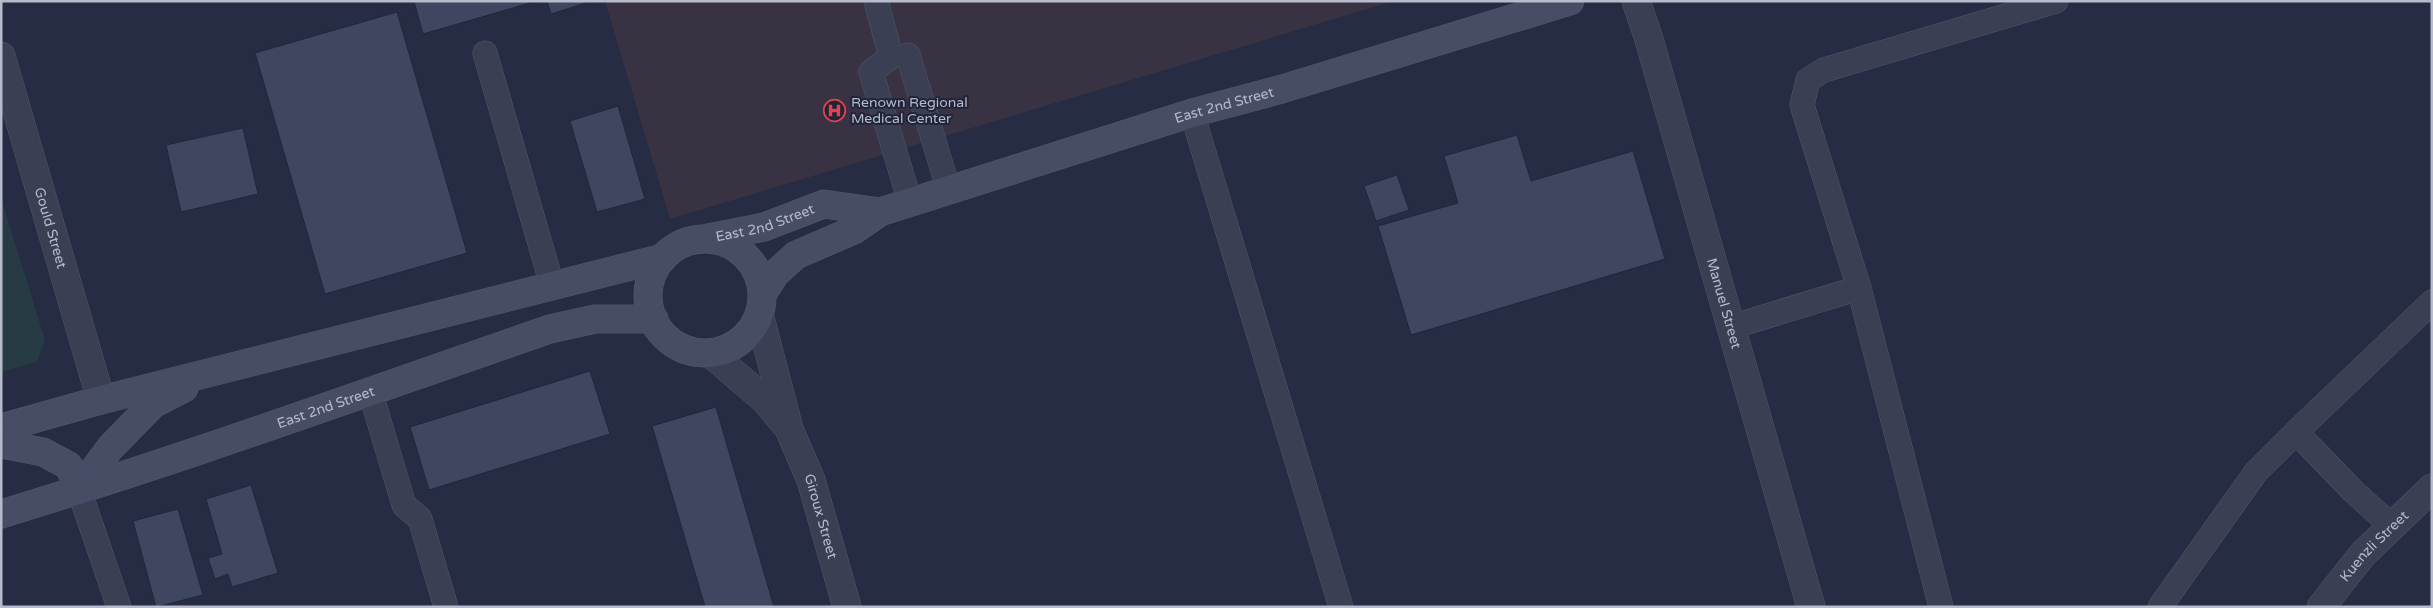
<svg xmlns="http://www.w3.org/2000/svg" width="2433" height="608" font-family="'Varela Round',sans-serif">
<rect width="100%" height="100%" fill="#252c43"/>
<!-- medical -->
<polygon fill="#383243" points="605,1 1394,1 670,219"/>
<!-- green -->
<polygon fill="#273b44" points="1,198 45,340 37,362 1,372"/>
<!-- building -->
<g fill="#3f4760" stroke="#21263a">
<polygon points="414,1 537,1 423,34"/>
<polygon points="547,1 592,1 551,14"/>
<polygon points="397,12 467,253 325,294 255,53"/>
<polygon points="618,106 645,199 597,212 570,121"/>
<polygon points="243,128 258,194 181,212 166,145"/>
<polygon points="1517,135 1531,181 1633,151 1665,259 1411,335 1378,226 1458,203 1444,156"/>
<polygon points="1397,175 1409,210 1376,221 1364,186"/>
<polygon points="590,371 610,434 429,490 410,427"/>
<polygon points="716,407 774,607 705,607 652,426"/>
<polygon points="251,485 278,573 232,587 228,574 215,579 208,558 222,554 206,499"/>
<polygon points="178,509 203,595 156,607 133,521"/>
</g>
<g fill="none" stroke-linecap="round" stroke-linejoin="round">
<defs>
<g id="service">
<polyline points="876,1 891,57 871,72 910,202"/>
<polyline points="485,53 552,285"/>
<polyline points="908,55 949,191"/>
<polyline points="1192,113 1341,607"/>
<polyline points="1731,327 1859,288"/>
<polyline points="370,391 404,505 420,519 446,607"/>
<polyline points="79,490 119,607"/>
<polyline points="2392,526 2354,492 2296,432 2432,302"/>
<polyline points="1941,607 1859,288 1802,105 1808,80 1824,70 2056,1"/>
<polyline points="2160,607 2256,472 2296,432"/>
</g>
<g id="minor">
<path id="s1" d="M1636,1l12,35 163,571"/>
<path id="s2" d="M1,56l100,344"/>
</g>
<g id="tertiary">
<path id="s3" d="M759,314l30,115 22,51 36,127"/>
<polyline points="710,353 765,400 785,424"/>
<path id="s4" d="M2321,607l42,-53 69,-66"/>
</g>
<g id="secondary">
<path id="s5" d="M708,238l56,-11 60,-23 56,8"/>
<circle cx="705" cy="296" r="57"/>
<path id="s6" d="M763,293l12,-19 21,-19 58,-25 26,-18 312,-99 90,-24 288,-88"/>
<polyline points="1,428 101,400 663,258"/>
<polyline points="1,444 43,452 69,466 79,490"/>
<polyline points="79,490 110,448 153,404 184,388"/>
<path id="s7" d="M1,514c185,-56 366,-122 549,-185l45,-10h59"/>
</g>
</defs>
<!-- service casing -->
<use href="#service" stroke="#52576a" stroke-width="25"/>
<!-- minor casing -->
<use href="#minor" stroke="#52576a" stroke-width="29"/>
<!-- tertiary casing -->
<use href="#tertiary" stroke="#52576a" stroke-width="29"/>
<!-- secondary casing -->
<use href="#secondary" stroke="#52576a" stroke-width="29"/>
<!-- service -->
<use href="#service" stroke="#3a3f53" stroke-width="24"/>
<!-- minor -->
<use href="#minor" stroke="#3a3f53" stroke-width="28"/>
<!-- tertiary -->
<use href="#tertiary" stroke="#3a3f53" stroke-width="28"/>
<!-- secondary -->
<use href="#secondary" stroke="#484d66" stroke-width="28"/>
</g>
<!-- icons -->
<defs>
<symbol id="hospital-ring" viewBox="-11 -11 22 22"><circle r="9.5" fill="#1f2438" stroke="#e0444e" stroke-width="1.5"/><path d="M-5-5h3v3.5h4V-5h3V5h-3V1.5h-4V5h-3Z" fill="#e0444e"/></symbol>
</defs>
<g fill-rule="evenodd">
<use href="#hospital-ring" x="822" y="98" width="25" height="25"/>
</g>
<g text-anchor="middle" dominant-baseline="central" stroke-width="4" stroke-linejoin="round" paint-order="stroke">
<!-- poi labels -->
<g font-size="14" fill="#b7bbcc" stroke="#1f2438" text-anchor="start">
<text x="851" y="102">Renown Regional<tspan x="851" dy="16">Medical Center</tspan></text>
</g>
<!-- street labels -->
<g font-size="14" fill="#b7bbcc" stroke="#1f2438">
<text stroke="none"><textPath href="#s6" startOffset="506">East 2nd Street</textPath></text>
<text stroke="none"><textPath href="#s5" startOffset="59">East 2nd Street</textPath></text>
<text stroke="none"><textPath href="#s2" startOffset="179">Gould Street</textPath></text>
<text stroke="none"><textPath href="#s1" startOffset="315">Manuel Street</textPath></text>
<text stroke="none"><textPath href="#s7" startOffset="342">East 2nd Street</textPath></text>
<text stroke="none"><textPath href="#s3" startOffset="212">Giroux Street</textPath></text>
<text stroke="none"><textPath href="#s4" startOffset="81">Kuenzli Street</textPath></text>
</g>
</g>
<!-- border -->
<rect width="2433" height="608" fill="none" stroke="#b7bbcc" stroke-width="5"/>
</svg>
